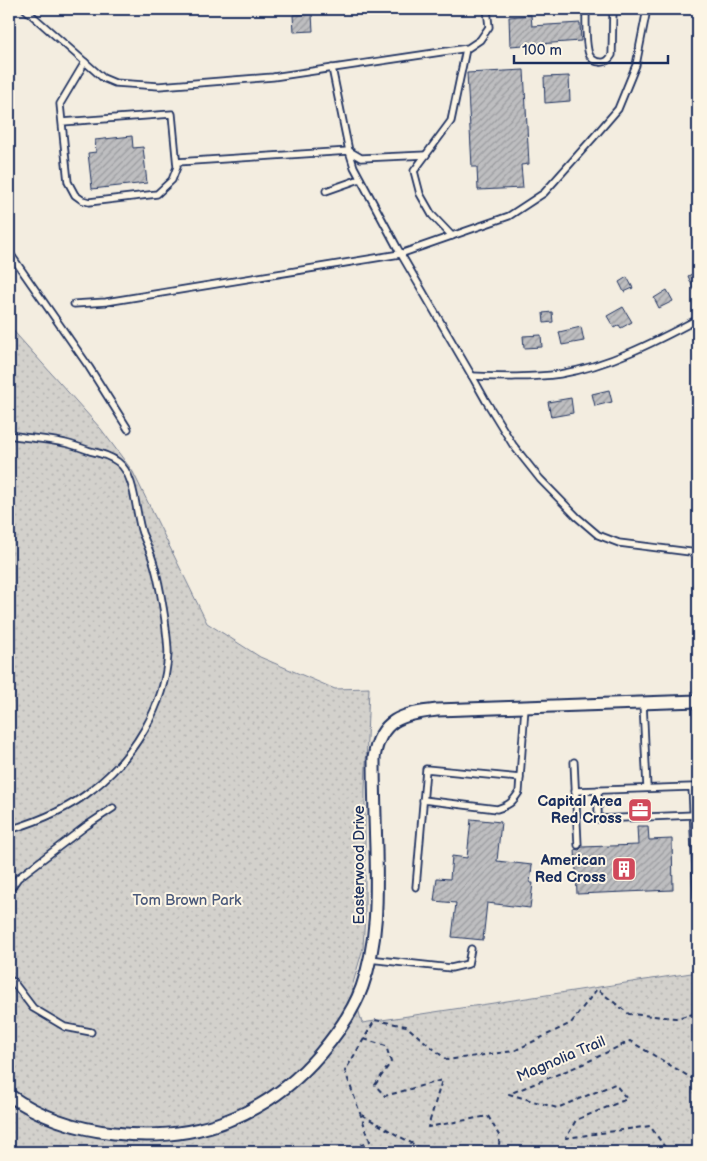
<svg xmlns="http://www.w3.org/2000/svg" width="707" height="1161" font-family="'Balsamiq Sans',sans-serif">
<defs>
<pattern id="park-dots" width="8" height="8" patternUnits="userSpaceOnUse" patternTransform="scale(1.25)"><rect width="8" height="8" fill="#d3d1cc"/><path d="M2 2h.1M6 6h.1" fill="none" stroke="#b5b4b2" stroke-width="1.8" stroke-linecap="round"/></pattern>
<pattern id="building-hatch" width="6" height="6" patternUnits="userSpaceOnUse" patternTransform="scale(1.25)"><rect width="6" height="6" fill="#bebec0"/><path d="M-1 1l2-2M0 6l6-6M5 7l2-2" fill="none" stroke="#9a9b9f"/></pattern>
</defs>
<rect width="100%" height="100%" fill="#f3ede0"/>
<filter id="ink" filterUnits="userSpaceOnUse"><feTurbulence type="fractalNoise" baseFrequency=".02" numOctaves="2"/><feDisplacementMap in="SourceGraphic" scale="10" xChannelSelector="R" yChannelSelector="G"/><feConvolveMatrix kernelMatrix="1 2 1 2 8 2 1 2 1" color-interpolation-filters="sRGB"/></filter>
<g filter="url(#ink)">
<!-- park -->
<polygon fill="url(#park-dots)" stroke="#778095" points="9,326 101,429 133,472 207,623 260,657 335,689 369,688 365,789 365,914 363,948 352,987 362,1023 698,972 698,1152 9,1152"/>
<!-- building -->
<g fill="url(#building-hatch)" stroke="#1b2f5e">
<polygon points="312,14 313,31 294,32 293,15"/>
<polygon points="531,15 532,26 580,23 581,41 510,46 509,17"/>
<polygon points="524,70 529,164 521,165 523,188 478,190 477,167 472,167 467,73"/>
<polygon points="569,76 570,101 545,103 544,77"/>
<polygon points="132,136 133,148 143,147 147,183 92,189 88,153 96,152 95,140"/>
<polygon points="698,271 698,299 688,276"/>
<polygon points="627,277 633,288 624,292 619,282"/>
<polygon points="667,290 673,301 659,308 654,298"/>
<polygon points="623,307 632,322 621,328 619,325 614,328 607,316"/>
<polygon points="552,312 553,322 544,323 543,313"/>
<polygon points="581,327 584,341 562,345 559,332"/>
<polygon points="541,335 542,347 524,348 523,336"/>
<polygon points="609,390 612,402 595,406 592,394"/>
<polygon points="571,398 573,413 551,417 548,402"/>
<polygon points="471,819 501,822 497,861 532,865 530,883 533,883 530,908 487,903 483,940 452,937 456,903 434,901 437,878 450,879 452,856 467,858"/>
<polygon points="637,826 648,826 649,840 672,839 673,890 577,894 575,849 579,850 582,847 638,845"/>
</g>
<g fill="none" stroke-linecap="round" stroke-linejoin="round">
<defs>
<g id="service">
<polyline points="25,9 103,78 115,83 159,86 273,77 468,48 480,40 489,27 487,9"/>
<path d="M586,9c0,10 -1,39 4,47 2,3 6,6 10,6 6,1 9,-2 12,-7l1,-46"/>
<polyline points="688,9 698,11"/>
<polyline points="332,68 349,151 354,167 398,249 472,376 486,401 513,445 540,479 577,517 598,535 619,543 698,553"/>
<polyline points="62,122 172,114 177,167 172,180 157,194 89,202 82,200 75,195 68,182 60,104 85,62"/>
<polyline points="177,162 349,151 361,158 426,155"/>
<polyline points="326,191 360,179"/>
<polyline points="452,236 432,215 420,194 414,171 451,121 466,49"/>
<polyline points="9,252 89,367 128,429"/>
<polyline points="74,304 106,302 400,254 509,216 544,193 593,138 618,109 636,65 647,9"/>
<path d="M472,376c29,1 59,2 88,-2 48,-8 95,-32 138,-55"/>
<path d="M9,435c18,3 37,4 56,8 8,2 17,5 25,8 10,2 20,5 28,11 18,14 17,50 24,71 4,9 8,18 11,28 6,19 9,39 12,59 1,11 3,22 3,34 -3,52 -34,103 -75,135 -24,20 -54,32 -84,41"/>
<polyline points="643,703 647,788"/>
<polyline points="574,762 578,845"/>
<polyline points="598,790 598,819 694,815"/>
<polyline points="575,791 692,787 697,897"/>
<path d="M423,800l74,9c12,-4 15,-6 22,-17l6,-85"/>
<polyline points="416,887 426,769 520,778"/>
<polyline points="9,891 18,878 86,826 113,808"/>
<polyline points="369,959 451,968 468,964 471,949"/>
<polyline points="9,979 14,983 33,1008 65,1027 91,1032"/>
</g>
<path id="minor" d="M9,1095c31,22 67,34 105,38 81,10 153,-17 206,-79 17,-20 33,-42 42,-67 16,-44 15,-92 14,-138 -1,-30 -2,-61 -2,-91 6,-39 28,-44 63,-48l261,-9"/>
</defs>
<!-- service casing -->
<use href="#service" stroke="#1b2f5e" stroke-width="9"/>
<!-- minor casing -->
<use href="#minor" stroke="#1b2f5e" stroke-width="15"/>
<!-- path -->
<g stroke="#1b2f5e" stroke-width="2" stroke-dasharray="5 4" stroke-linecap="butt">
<polyline points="9,631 10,638 9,641"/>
<polyline points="364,1039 386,1046 391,1062 375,1085 385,1096 442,1080 428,1127 488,1116 500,1137 498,1152"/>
<polyline points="362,1115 427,1152"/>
<polyline points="344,1152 370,1141 345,1071 375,1020 406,1026 447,1060 514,1051 571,1023 597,989 629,1014 676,1018 698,1013"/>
<polyline points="661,1152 667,1150 650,1126 566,1138 576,1120 627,1099 615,1084 557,1108 509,1094 583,1064 630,1041 698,1082"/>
</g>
<!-- service -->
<use href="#service" stroke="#fcf5e5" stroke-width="5.5"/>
<!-- minor -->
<use href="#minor" stroke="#fcf5e5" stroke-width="11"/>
</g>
</g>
<!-- icons -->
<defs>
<symbol id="office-square" viewBox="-11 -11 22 22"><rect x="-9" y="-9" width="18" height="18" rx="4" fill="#d1495b" stroke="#fcf5e5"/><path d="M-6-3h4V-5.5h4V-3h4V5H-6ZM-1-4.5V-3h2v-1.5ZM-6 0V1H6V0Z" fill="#fff"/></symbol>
<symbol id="building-square" viewBox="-11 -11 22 22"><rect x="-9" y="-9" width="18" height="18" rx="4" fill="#d1495b" stroke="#fcf5e5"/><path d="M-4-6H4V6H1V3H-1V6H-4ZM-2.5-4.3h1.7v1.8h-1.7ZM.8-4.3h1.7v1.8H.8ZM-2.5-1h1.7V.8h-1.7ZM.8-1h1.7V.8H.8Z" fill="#fff"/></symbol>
</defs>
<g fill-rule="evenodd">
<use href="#office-square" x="626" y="796" width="28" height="28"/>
<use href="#building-square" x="610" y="855" width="28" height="28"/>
</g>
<g text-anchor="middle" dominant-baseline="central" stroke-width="4" stroke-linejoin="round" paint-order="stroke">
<!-- poi labels -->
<g font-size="15" font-weight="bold" fill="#1b2f5e" stroke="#fcf5e5" text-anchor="end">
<text x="622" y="801">Capital Area<tspan x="622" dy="17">Red Cross</tspan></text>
<text x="606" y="860">American<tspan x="606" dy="17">Red Cross</tspan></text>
</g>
<!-- street labels -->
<g font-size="15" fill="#1b2f5e" stroke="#fcf5e5">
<text transform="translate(359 865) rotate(-90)">Easterwood Drive</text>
<text transform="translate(561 1059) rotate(-23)">Magnolia Trail</text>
</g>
<!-- park labels -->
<g font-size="15" fill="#49587a" stroke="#fcf5e5">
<text x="187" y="900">Tom Brown Park</text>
</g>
</g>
<!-- margin -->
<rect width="707" height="1161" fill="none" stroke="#fcf5e5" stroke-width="30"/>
<rect x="15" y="15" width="677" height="1131" fill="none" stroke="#1b2f5e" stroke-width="2" filter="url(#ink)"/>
<!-- scale -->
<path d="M514 55v8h154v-8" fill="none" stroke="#1b2f5e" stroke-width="2.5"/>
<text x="522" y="55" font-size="15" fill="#1b2f5e" stroke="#fcf5e5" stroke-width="4" paint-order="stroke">100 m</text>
</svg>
